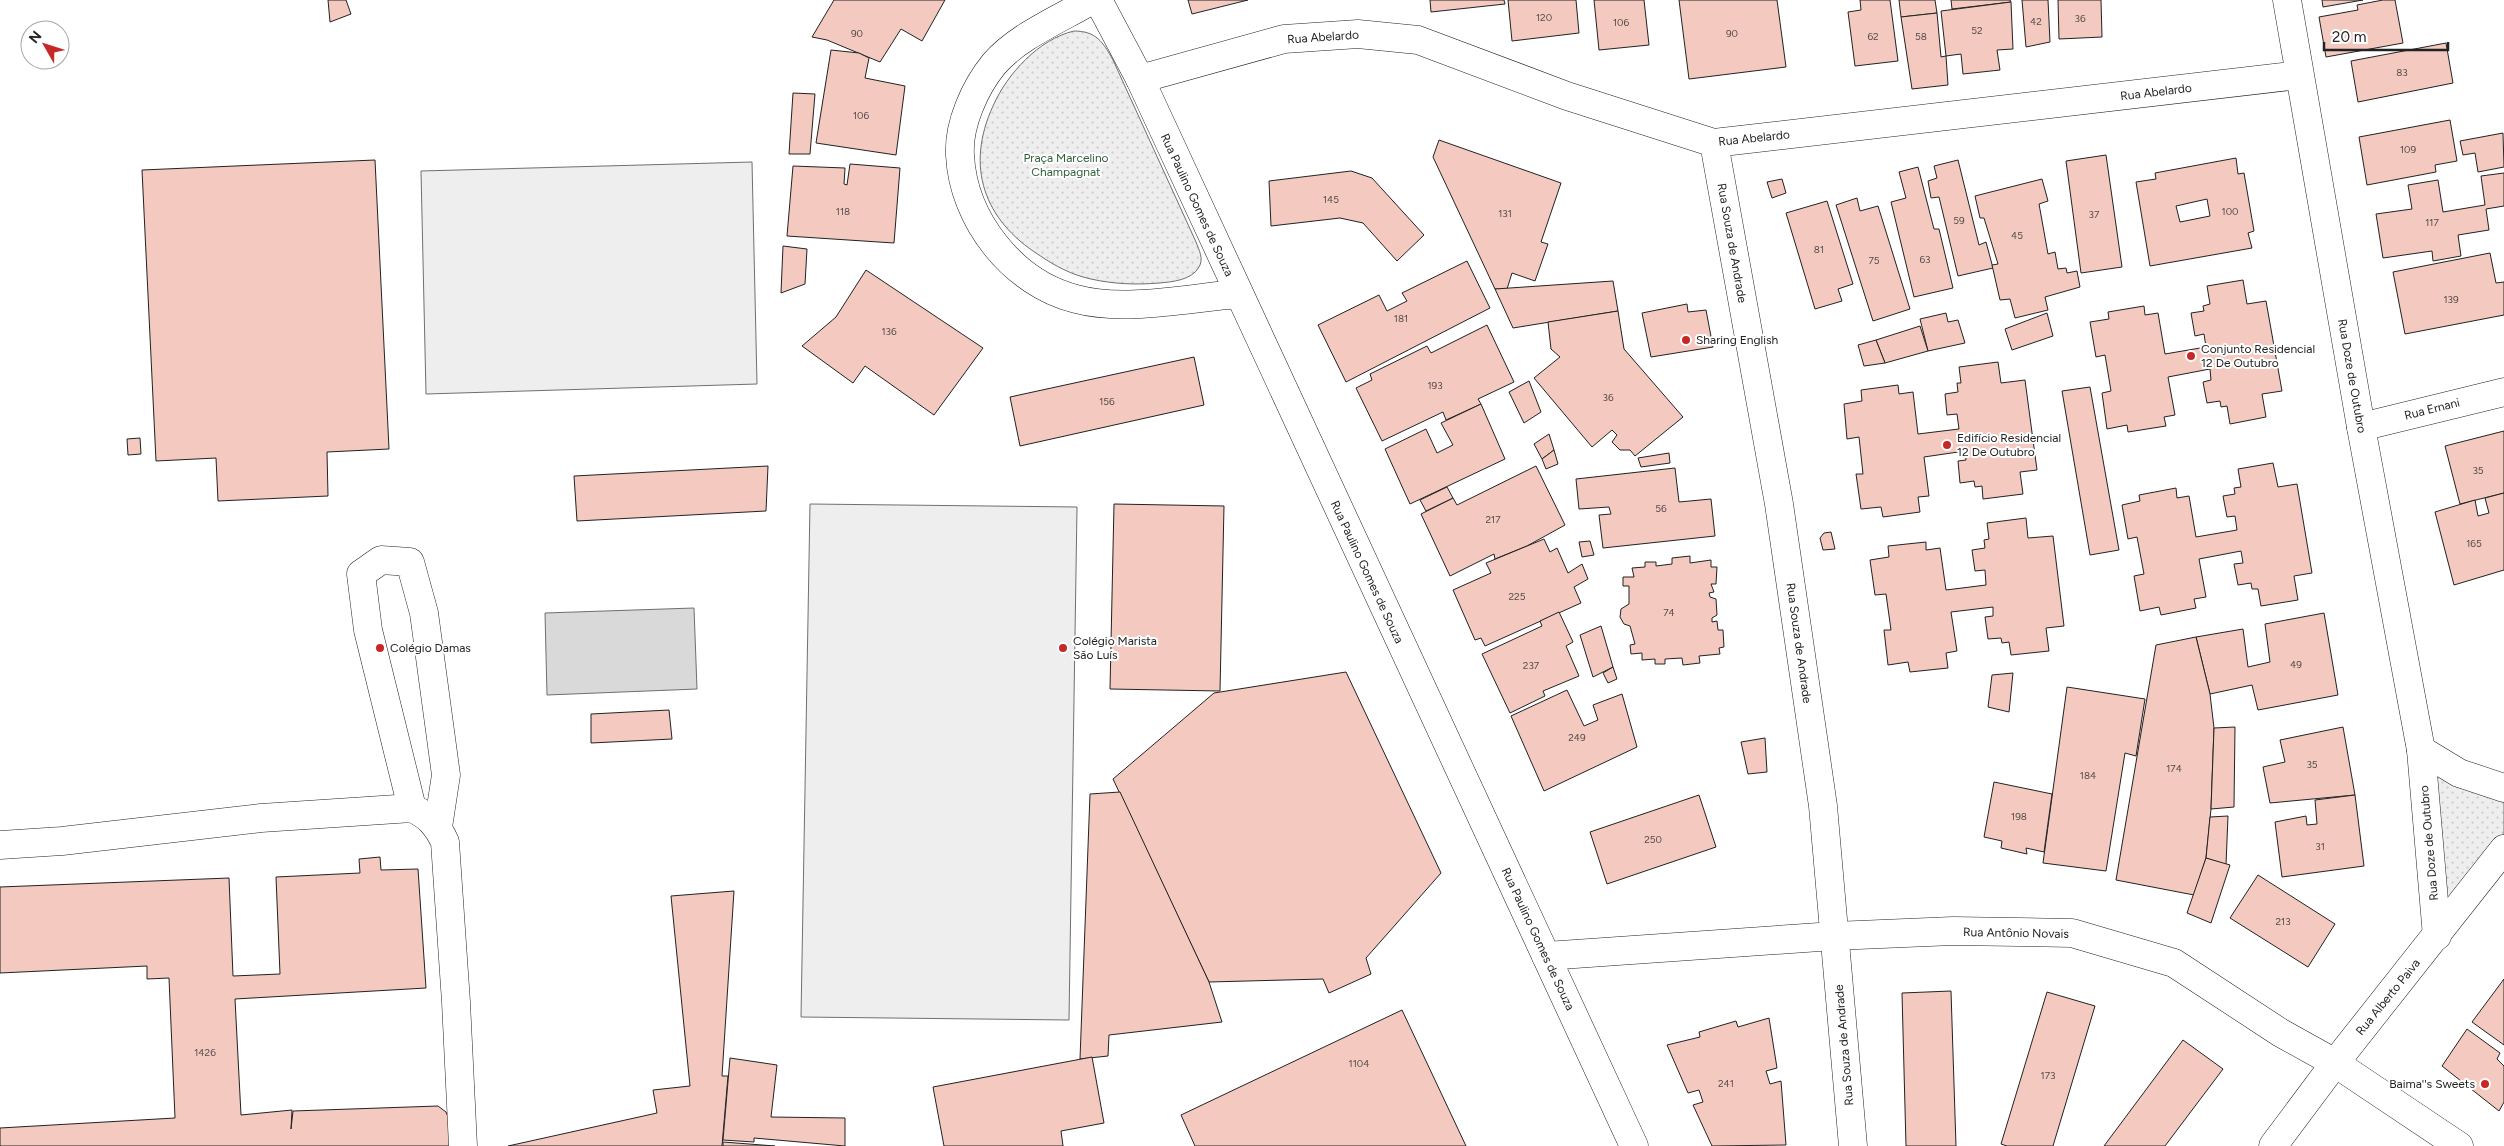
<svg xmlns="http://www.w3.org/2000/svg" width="2504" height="1146" font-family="Figtree,sans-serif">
<defs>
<pattern id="park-dots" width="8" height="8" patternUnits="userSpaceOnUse" patternTransform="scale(1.25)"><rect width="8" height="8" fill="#eee"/><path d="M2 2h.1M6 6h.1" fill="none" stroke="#ccc" stroke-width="1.8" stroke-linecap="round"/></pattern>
</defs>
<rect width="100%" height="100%" fill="#fff"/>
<!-- park -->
<g fill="url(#park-dots)" stroke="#6f6f6f">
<path d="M1074,31c22,0 29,11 39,29l83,182c3,8 8,17 3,25 -7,13 -27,15 -40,16 -23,2 -46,1 -68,-4 -19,-4 -36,-13 -52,-24 -55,-35 -74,-88 -46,-149 14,-32 46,-67 81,-75z"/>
<polygon points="2423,749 2504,787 2504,850 2438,936"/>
</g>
<!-- garden -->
<g fill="#eee" stroke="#6f6f6f">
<polygon points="752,162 757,384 426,394 421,171"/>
<polygon points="810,504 1077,507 1069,1020 801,1017"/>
</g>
<!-- water -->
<polygon fill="#d9d9d9" stroke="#6f6f6f" points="694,608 697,689 547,695 545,613"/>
<!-- building -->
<g fill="#f3c9c0" stroke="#222" fill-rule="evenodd">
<polygon points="328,0 346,0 351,14 330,22"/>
<polygon points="834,0 945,0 922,41 901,29 880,62 827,40 812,37"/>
<polygon points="1188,0 1248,0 1192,14"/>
<polygon points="1430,0 1504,0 1505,4 1431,12"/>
<polygon points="1508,0 1576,0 1579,33 1512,41"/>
<polygon points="1594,0 1644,0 1649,45 1599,50"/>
<polygon points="1679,0 1777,0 1786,67 1689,79"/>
<polygon points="1860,0 1890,0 1898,61 1855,66 1848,12 1861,10"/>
<polygon points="1899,0 1935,0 1937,13 1901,17"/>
<polygon points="1951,0 2010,0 2011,2 1952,9"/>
<polygon points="2022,0 2048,0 2050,42 2026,47"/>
<polygon points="2058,0 2101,0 2102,37 2059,39"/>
<polygon points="2322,0 2363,0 2323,7"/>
<polygon points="2383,0 2395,0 2403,43 2326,57 2319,17 2358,10 2357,5"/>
<polygon points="2011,2 2013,49 1997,50 2000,70 1963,74 1961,54 1946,56 1941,11"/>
<polygon points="1937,13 1941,57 1946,56 1948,85 1912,89 1901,17"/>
<polygon points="2446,43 2453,83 2358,102 2351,61"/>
<polygon points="831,50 859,53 869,58 865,78 905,86 896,155 816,143"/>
<polygon points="793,93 815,94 810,154 789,154"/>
<polygon points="2450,120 2457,161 2435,165 2436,172 2367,185 2359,137"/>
<polygon points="2503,133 2504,167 2478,172 2475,153 2463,155 2460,141"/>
<polygon points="1439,140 1561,183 1541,242 1548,244 1535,281 1512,273 1507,289 1495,289 1433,157"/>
<polygon points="2106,155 2122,267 2081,273 2066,161"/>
<path d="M2236,158l2,16 6,-1 10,58 -6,2 4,15 -102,18 -14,-84 20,-3 -1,-6zM2207,199l3,17 -30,6 -4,-16z"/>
<polygon points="375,160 389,449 327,452 328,496 218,501 216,458 156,461 142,170"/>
<polygon points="1958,160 1979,245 1986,242 1993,268 1958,276 1939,197 1931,198 1928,181 1937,178 1934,166"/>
<polygon points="850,164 900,168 894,243 787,236 793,166 845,168 844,184 847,185"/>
<polygon points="1918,167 1934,229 1939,229 1953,288 1914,297 1891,202 1906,198 1899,172"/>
<polygon points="1351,171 1372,178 1424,235 1397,261 1363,223 1340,218 1271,226 1269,181"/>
<polygon points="2504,173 2504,206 2486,209 2489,230 2458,235 2461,256 2433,261 2432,251 2383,258 2376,214 2412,209 2408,185 2438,180 2443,212 2485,205 2481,176"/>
<polygon points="1782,179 1786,193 1772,198 1767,182"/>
<polygon points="2042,179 2048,201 2039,204 2048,254 2055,252 2058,269 2066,268 2067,273 2077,271 2080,287 2045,297 2048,310 2015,318 2010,299 2000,300 1992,265 1998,264 1984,218 1980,218 1975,196"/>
<polygon points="1857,198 1860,211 1878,206 1910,309 1873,321 1836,205"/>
<polygon points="1827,201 1853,284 1838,289 1842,301 1815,309 1786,213"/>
<polygon points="783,246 807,249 805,284 781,293"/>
<polygon points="2490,253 2496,283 2504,282 2504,315 2405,334 2393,272"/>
<polygon points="1467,261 1490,308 1346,382 1318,325 1379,295 1387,311 1407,301 1402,293"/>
<polygon points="866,270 983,348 934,415 865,366 853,383 802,346 836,317"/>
<polygon points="2243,280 2247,304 2266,301 2282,391 2262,394 2266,417 2230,424 2227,406 2221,407 2220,401 2207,403 2203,382 2211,380 2210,369 2168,377 2175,415 2164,417 2166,426 2128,432 2127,425 2107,429 2102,393 2111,391 2105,355 2096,357 2090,322 2109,319 2108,312 2144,306 2145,315 2158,313 2165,354 2206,347 2204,334 2195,336 2191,313 2204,311 2203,306 2210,304 2207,286"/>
<polygon points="1613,281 1618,311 1513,328 1495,289"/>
<polygon points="1687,304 1688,312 1706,310 1713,347 1651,357 1642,313"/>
<polygon points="1618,311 1624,349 1683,417 1635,456 1630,450 1620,450 1612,442 1617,435 1612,430 1592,447 1534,378 1560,357 1551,349 1548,322"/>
<polygon points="1946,313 1948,322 1958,320 1965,343 1928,351 1920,319"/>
<polygon points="2047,313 2053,336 2012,350 2005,329"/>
<polygon points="1487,325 1514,382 1478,399 1481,404 1446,420 1443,412 1382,441 1356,388 1372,380 1370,374 1427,346 1431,353"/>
<polygon points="1920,326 1928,351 1885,363 1876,340"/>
<polygon points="1876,340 1885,363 1864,366 1858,345"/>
<polygon points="1194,357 1204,405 1020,446 1010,397"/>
<polygon points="1998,362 2001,383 2025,380 2037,470 2020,472 2023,494 1983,499 1982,486 1975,487 1974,481 1960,483 1958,461 1966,460 1965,451 1924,457 1929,496 1918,497 1920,512 1883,517 1881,507 1861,509 1856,474 1863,474 1859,437 1847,439 1844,404 1862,401 1861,390 1898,385 1899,394 1913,392 1918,434 1959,429 1957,414 1947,415 1945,394 1958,392 1957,383 1961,383 1959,367"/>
<polygon points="1529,381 1541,412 1524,423 1509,392"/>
<polygon points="2090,387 2119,550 2090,555 2062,391"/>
<polygon points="1481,404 1505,459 1410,504 1385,449 1426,429 1437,453 1453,445 1441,423"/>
<polygon points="2504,431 2504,493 2460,504 2445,446"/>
<polygon points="1549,434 1554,450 1542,459 1534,444"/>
<polygon points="140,438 141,454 128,455 127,439"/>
<polygon points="1554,450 1558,464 1546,469 1542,459"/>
<polygon points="1669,453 1670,463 1641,467 1638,458"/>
<polygon points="2273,463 2278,487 2297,484 2312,573 2294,576 2298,600 2261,606 2258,589 2252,589 2251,583 2238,585 2234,564 2243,563 2241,551 2199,559 2206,597 2194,599 2196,608 2161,615 2159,607 2140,611 2134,576 2144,574 2137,537 2128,539 2122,505 2140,501 2139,495 2176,488 2177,498 2189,496 2196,537 2237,530 2235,516 2227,517 2223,496 2235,494 2234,488 2241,487 2238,469"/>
<polygon points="768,466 766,511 577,521 574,476"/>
<polygon points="1536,466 1565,525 1527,546 1495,559 1494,554 1450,576 1421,514 1453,498 1457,505"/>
<polygon points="1675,468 1679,502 1711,499 1715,536 1603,548 1599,515 1611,514 1609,507 1579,509 1576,479"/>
<polygon points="1447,487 1453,498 1426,511 1420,500"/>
<polygon points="2504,493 2504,570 2454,585 2435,512 2475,500 2478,516 2489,513 2485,498"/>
<polygon points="1114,504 1224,506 1220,691 1110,689"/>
<polygon points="2026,518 2028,538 2053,536 2064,626 2046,628 2049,651 2011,655 2009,642 2002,643 2001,638 1988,639 1985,617 1993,616 1993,607 1951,612 1957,651 1946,653 1948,668 1910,672 1908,662 1888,665 1884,630 1891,630 1886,594 1875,595 1870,560 1889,557 1888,546 1926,542 1926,550 1940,548 1946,590 1986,585 1985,570 1975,571 1972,550 1985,548 1984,540 1989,539 1987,523"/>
<polygon points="1831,532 1835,549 1823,550 1820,538 1824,533"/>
<polygon points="1544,539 1550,552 1557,548 1568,573 1582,564 1588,579 1574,587 1581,603 1485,646 1481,638 1475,640 1453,590 1491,573 1486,563"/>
<polygon points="1590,541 1594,555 1582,557 1579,542"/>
<polygon points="1690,556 1690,563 1711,560 1711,567 1717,567 1716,584 1711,584 1714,592 1709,593 1710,597 1716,599 1717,615 1712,618 1712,622 1717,621 1718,630 1723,630 1724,647 1719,648 1720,654 1699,656 1700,663 1683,665 1682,658 1665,659 1665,664 1655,664 1655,659 1642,660 1642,653 1631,654 1630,645 1635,644 1630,626 1624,624 1620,617 1621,609 1629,604 1629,586 1623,586 1623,577 1634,577 1632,568 1645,567 1645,562 1656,562 1656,566 1672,564 1672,558"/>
<polygon points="1559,612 1573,642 1566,646 1579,676 1543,691 1545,696 1510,713 1482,654 1542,626 1540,621"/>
<polygon points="2324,613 2338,695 2258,710 2252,685 2210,694 2196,637 2243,629 2248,667 2270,662 2265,624"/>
<polygon points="1601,626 1613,667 1593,677 1580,635"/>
<polygon points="2196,637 2210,694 2214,728 2211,809 2206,858 2194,895 2116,880 2156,645"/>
<polygon points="1613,667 1617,679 1608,683 1603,673"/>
<polygon points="1346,672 1441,873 1366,958 1371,974 1329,993 1323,979 1209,982 1113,779 1214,693"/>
<polygon points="2013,673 2009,712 1988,707 1992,675"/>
<polygon points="2067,687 2145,699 2136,756 2125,753 2106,871 2043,863"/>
<polygon points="1567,690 1584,726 1598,720 1593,705 1622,694 1637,747 1544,791 1511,716"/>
<polygon points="669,710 672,739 591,743 591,714"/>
<polygon points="2235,727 2234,807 2211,809 2214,728"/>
<polygon points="2343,727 2355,795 2270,803 2263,767 2285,762 2280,740"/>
<polygon points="1765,738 1767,772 1748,774 1741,742"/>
<polygon points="1994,782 2052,794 2044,852 2026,848 2027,854 2001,848 2002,841 1984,837"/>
<polygon points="1120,792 1209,982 1222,1022 1109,1035 1108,1056 1080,1059 1090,794"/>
<polygon points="1699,795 1716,847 1607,884 1590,832"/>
<polygon points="2355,795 2364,866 2282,877 2275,822 2306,816 2307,825 2317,824 2315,800"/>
<polygon points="2228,816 2226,865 2206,858 2210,817"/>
<polygon points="380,857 381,870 418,869 426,988 235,999 241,1115 292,1110 291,1129 293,1111 438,1106 446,1112 450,1122 450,1146 0,1146 0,1128 175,1118 169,978 147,979 147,966 0,973 0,887 229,878 233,976 280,974 276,877 360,873 359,859"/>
<polygon points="2206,858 2230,865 2211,923 2187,913"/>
<polygon points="2258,875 2335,924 2308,967 2230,918"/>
<polygon points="734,891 722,1076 728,1076 722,1146 508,1146 657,1113 653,1090 690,1086 671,896"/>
<polygon points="2504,979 2504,1045 2472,1022"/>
<polygon points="1951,991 1956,1146 1906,1146 1902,993"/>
<polygon points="2047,992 2095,1006 2053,1146 2007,1146 2001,1144"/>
<polygon points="1402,1010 1466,1146 1195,1146 1181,1115"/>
<polygon points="1769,1018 1777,1068 1766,1071 1770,1084 1781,1081 1786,1145 1712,1146 1693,1105 1703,1102 1699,1090 1688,1093 1667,1045 1700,1037 1699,1032 1736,1021 1738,1027"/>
<polygon points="2467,1029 2500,1053 2497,1059 2504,1066 2504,1102 2499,1111 2442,1066"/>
<polygon points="2183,1040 2223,1069 2165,1146 2104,1146"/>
<polygon points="1092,1057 1104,1123 1061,1131 1063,1146 944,1146 933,1087"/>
<polygon points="730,1058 777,1065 771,1117 845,1118 845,1146 754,1138 754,1142 723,1140"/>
<polygon points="723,1142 775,1146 723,1146"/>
</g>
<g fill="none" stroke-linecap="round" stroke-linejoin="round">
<defs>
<g id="minor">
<path d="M1092,0c-32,19 -74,36 -98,64 -19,23 -36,61 -34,91 3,65 53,128 116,144 48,13 112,-1 162,-5"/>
<polyline points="1098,0 1140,79 1634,1146"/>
<polyline points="2287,0 2361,427 2421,750 2437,936"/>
<polyline points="1140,79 1284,39 1358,34 1418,40 1567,96 1714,143 2299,75"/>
<polyline points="1714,143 1779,504 1823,806 1853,1146"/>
<polyline points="2361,427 2504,392"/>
<polyline points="2421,750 2459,773 2504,788"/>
<polyline points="412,808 368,630 361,574 381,560 410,562 424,613 446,775 438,827"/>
<path d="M0,845l62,-4 199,-23 151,-10c17,8 25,17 33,34l11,160 7,144"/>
<polyline points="1546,956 1834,936 1953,931 2072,933 2174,963 2281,1033 2335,1063 2459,1146"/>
</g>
<polyline id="major" points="2273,1146 2335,1063 2504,849"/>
</defs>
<!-- minor casing -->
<use href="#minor" stroke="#222" stroke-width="29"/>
<!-- major casing -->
<use href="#major" stroke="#222" stroke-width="29"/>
<!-- minor -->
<use href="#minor" stroke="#fff" stroke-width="28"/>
<!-- major -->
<use href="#major" stroke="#fff" stroke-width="28"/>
</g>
<!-- markers -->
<g fill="#c62828" stroke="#fff" stroke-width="2">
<circle cx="1686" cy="340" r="5"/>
<circle cx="2191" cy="356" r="5"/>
<circle cx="1947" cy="445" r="5"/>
<circle cx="380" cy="648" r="5"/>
<circle cx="1063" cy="648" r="5"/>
<circle cx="2485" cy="1084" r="5"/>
</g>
<g text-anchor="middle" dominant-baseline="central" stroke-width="4" stroke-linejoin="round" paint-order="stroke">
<!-- number labels -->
<g font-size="10" fill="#564c4a">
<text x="1544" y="17">120</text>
<text x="2080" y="18">36</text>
<text x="2036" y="21">42</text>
<text x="1621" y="22">106</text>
<text x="1977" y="30">52</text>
<text x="857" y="33">90</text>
<text x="1732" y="33">90</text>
<text x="1873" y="36">62</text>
<text x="1921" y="36">58</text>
<text x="2402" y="72">83</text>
<text x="861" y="115">106</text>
<text x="2408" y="149">109</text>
<text x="1331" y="199">145</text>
<text x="843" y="211">118</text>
<text x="2230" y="211">100</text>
<text x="1505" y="213">131</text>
<text x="2094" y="214">37</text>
<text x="1959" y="220">59</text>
<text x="2432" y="222">117</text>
<text x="2017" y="235">45</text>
<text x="1819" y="249">81</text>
<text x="1925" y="259">63</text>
<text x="1874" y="260">75</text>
<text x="2451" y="299">139</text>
<text x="1401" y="318">181</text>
<text x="889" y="331">136</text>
<text x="1435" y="385">193</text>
<text x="1608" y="397">36</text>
<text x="1107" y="401">156</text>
<text x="2478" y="470">35</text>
<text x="1661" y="508">56</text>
<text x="1493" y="519">217</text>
<text x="2474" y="543">165</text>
<text x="1517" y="596">225</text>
<text x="1669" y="612">74</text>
<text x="2296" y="664">49</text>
<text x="1531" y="665">237</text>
<text x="1577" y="737">249</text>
<text x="2312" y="764">35</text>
<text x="2174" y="768">174</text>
<text x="2088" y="775">184</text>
<text x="2019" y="816">198</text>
<text x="1653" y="839">250</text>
<text x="2320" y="846">31</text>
<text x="2283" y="921">213</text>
<text x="205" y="1052">1426</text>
<text x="1359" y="1063">1104</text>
<text x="2048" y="1075">173</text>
<text x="1726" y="1083">241</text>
</g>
<!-- street labels -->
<g font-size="12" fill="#222" stroke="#fff">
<text transform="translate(1323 37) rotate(-4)">Rua Abelardo</text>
<text transform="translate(2156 92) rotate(-7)">Rua Abelardo</text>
<text transform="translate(1754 138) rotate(-6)">Rua Abelardo</text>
<text transform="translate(1197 205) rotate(65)">Rua Paulino Gomes de Souza</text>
<text transform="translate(1732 243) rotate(80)">Rua Souza de Andrade</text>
<text transform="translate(2352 376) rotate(80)">Rua Doze de Outubro</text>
<text transform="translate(2432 409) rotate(-14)">Rua Ernani</text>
<text transform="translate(1367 572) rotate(65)">Rua Paulino Gomes de Souza</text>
<text transform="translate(1799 643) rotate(82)">Rua Souza de Andrade</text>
<text transform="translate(2429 843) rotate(-95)">Rua Doze de Outubro</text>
<text transform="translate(2016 933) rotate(1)">Rua Antônio Novais</text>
<text transform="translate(1538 939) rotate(65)">Rua Paulino Gomes de Souza</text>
<text transform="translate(2388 997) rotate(-51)">Rua Alberto Paiva</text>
<text transform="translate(1844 1045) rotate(-95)">Rua Souza de Andrade</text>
</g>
<!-- park labels -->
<g font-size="12" fill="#2f5e38" stroke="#fff">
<text x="1066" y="158">Praça Marcelino<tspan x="1066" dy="14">Champagnat</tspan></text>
</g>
<!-- poi labels -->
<g font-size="12" fill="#222" stroke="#fff" text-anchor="start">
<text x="1696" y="340">Sharing English</text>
<text x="2201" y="349">Conjunto Residencial<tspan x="2201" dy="14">12 De Outubro</tspan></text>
<text x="1957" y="438">Edifício Residencial<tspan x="1957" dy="14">12 De Outubro</tspan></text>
<text x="1073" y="641">Colégio Marista<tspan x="1073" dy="14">São Luís</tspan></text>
<text x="390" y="648">Colégio Damas</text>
<text x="2475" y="1084" text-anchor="end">Baima''s Sweets</text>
</g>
</g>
<!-- north arrow -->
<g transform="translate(45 45) rotate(309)"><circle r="24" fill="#ffffff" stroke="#a7a7a7"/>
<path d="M0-4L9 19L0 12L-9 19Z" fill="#c62828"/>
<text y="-8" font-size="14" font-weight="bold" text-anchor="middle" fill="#222222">N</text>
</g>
<!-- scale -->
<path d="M2324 42v8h124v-8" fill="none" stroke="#222222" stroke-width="2.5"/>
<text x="2332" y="42" font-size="15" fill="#222222" stroke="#ffffff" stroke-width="4" paint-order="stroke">20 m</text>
</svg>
